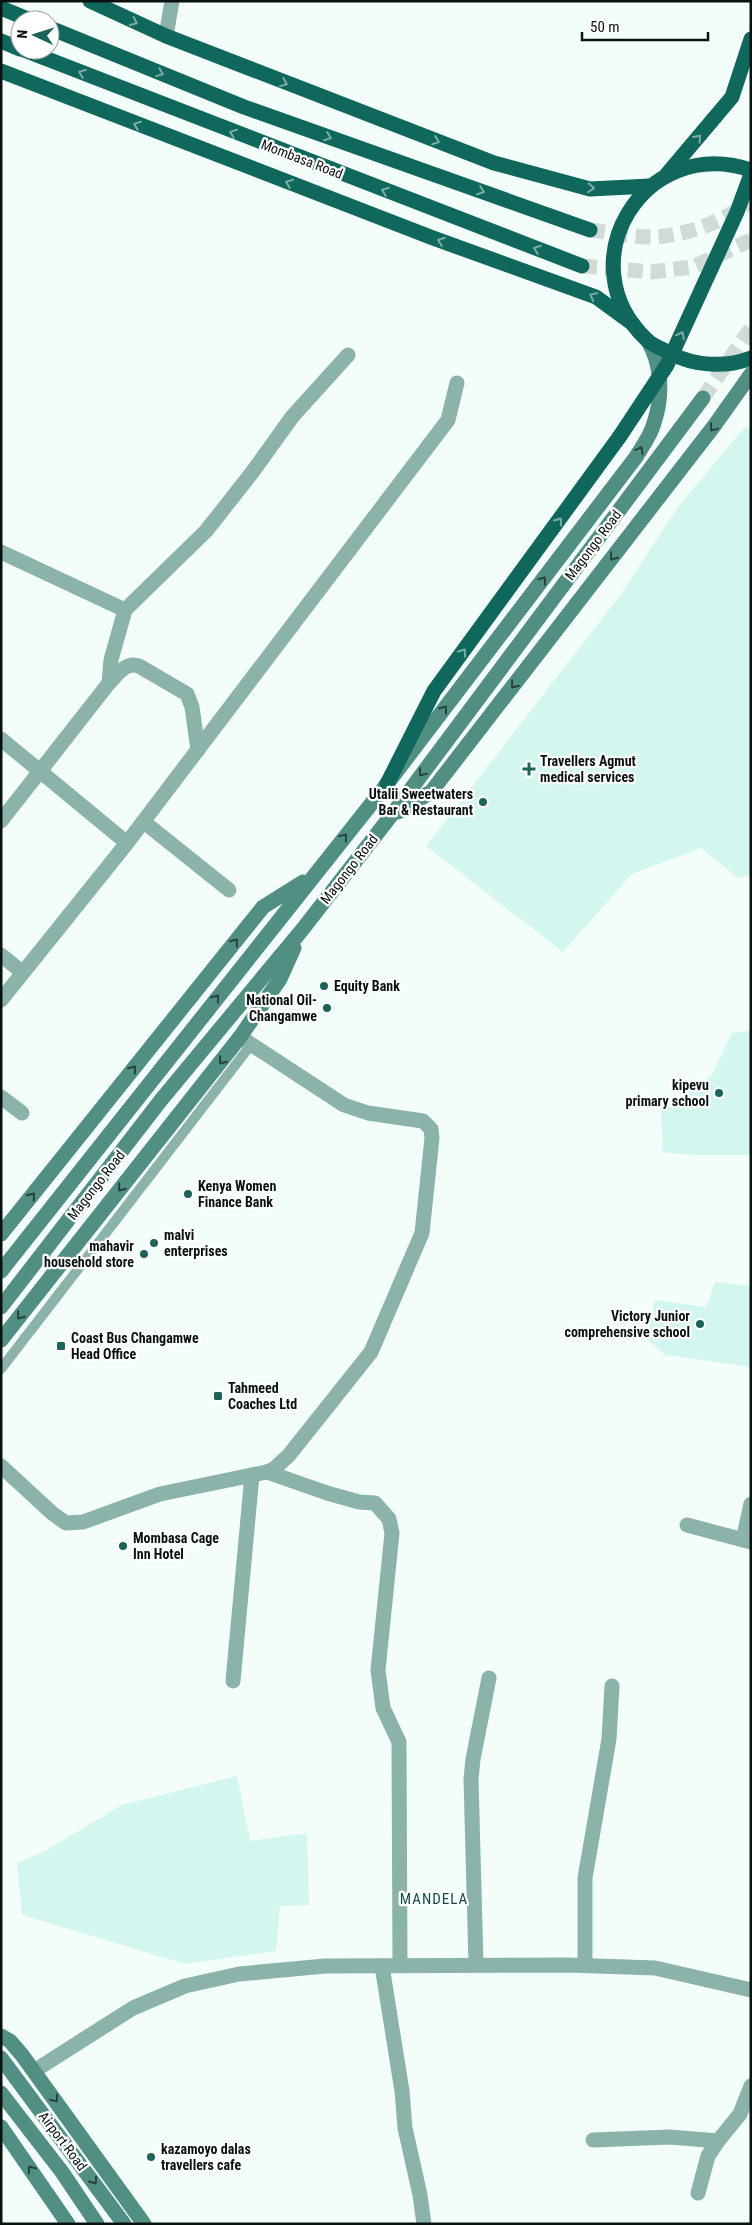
<svg xmlns="http://www.w3.org/2000/svg" width="752" height="2225" font-family="'Roboto Condensed',sans-serif">
<rect width="100%" height="100%" fill="#f3fefb"/>
<!-- built -->
<g fill="#d3f7ef">
<polygon points="751,427 751,875 738,878 701,848 632,874 563,952 426,846 618,598 678,507 744,428"/>
<polygon points="751,1030 751,1155 693,1155 661,1152 663,1146 661,1111 712,1075 732,1033"/>
<polygon points="715,1282 751,1286 751,1367 665,1355 647,1340 655,1300 706,1307"/>
<polygon points="237,1776 250,1841 307,1833 309,1905 280,1906 276,1951 185,1964 22,1915 17,1863 45,1851 122,1805"/>
</g>
<g fill="none" stroke-linecap="round" stroke-linejoin="round">
<!-- secondary-tunnel -->
<polyline stroke="#d0dbd8" stroke-width="15" stroke-dasharray="15 8" stroke-linecap="butt" points="703,398 751,328"/>
<!-- trunk-tunnel -->
<g stroke="#d0dbd8" stroke-width="15" stroke-dasharray="15 8" stroke-linecap="butt">
<path d="M590,230c20,2 44,8 65,7 37,-3 65,-15 96,-35"/>
<polyline points="582,266 651,272 693,267 751,240"/>
</g>
<!-- service -->
<polyline stroke="#8cb3aa" stroke-width="10" points="1,1369 250,1046"/>
<!-- minor -->
<g stroke="#8cb3aa" stroke-width="15">
<polyline points="166,36 172,1"/>
<polyline points="1,552 125,610"/>
<polyline points="109,683 111,660 125,610 206,531 251,474 292,417 348,355"/>
<polyline points="1,739 127,843"/>
<path d="M1,821l108,-138c8,-8 17,-22 30,-17l48,28 5,13 6,43"/>
<polyline points="144,822 229,890"/>
<polyline points="1,955 22,972"/>
<polyline points="1,1000 127,843 448,420 457,383"/>
<polyline points="240,1037 344,1105 368,1113 423,1121 431,1129 432,1138 422,1233 371,1352 289,1455 274,1469 267,1472"/>
<polyline points="1,1097 22,1113"/>
<polyline points="1,1466 52,1513 66,1523 83,1522 160,1494 267,1472 327,1493 359,1502 375,1503 389,1519 392,1533 378,1670 383,1708 399,1742 400,1965"/>
<polyline points="687,1525 751,1542"/>
<polyline points="743,1540 751,1504"/>
<polyline points="233,1681 252,1475"/>
<polyline points="476,1964 471,1779 473,1759 489,1678"/>
<polyline points="585,1965 585,1878 609,1739 612,1686"/>
<polyline points="382,1966 402,2091 405,2128 420,2195 424,2224"/>
<polyline points="34,2071 133,2008 185,1986 239,1974 325,1966 568,1965 655,1968 751,1990"/>
<polyline points="593,2140 670,2137 718,2141 740,2114 751,2086"/>
<polyline points="698,2193 708,2156 718,2141"/>
</g>
<!-- secondary -->
<g stroke="#528f83" stroke-width="15">
<polyline points="398,812 431,792 714,426 751,374"/>
<polyline points="1,1234 263,907 303,882"/>
<path d="M1,1271l386,-487 249,-327c6,-10 15,-22 18,-34 9,-27 8,-58 -6,-82"/>
<polyline points="1,1307 161,1100 302,930 390,817 703,398"/>
<polyline points="1,1340 240,1037 280,979 294,948"/>
<polyline points="1,2036 10,2041 22,2055 144,2224"/>
<polyline points="1,2058 124,2224"/>
<polyline points="1,2093 62,2172 97,2224"/>
<polyline points="1,2127 68,2224"/>
</g>
<!-- trunk -->
<g stroke="#10685c" stroke-width="15">
<polyline points="90,1 166,36 494,163 590,189 650,186"/>
<polyline points="1,8 30,20"/>
<polyline points="50,28 244,107 590,230"/>
<polyline points="1,41 20,49"/>
<polyline points="24,50 582,266"/>
<polyline points="1,71 433,238 596,297 633,324"/>
<path d="M751,170c-108,-36 -185,94 -104,170 6,6 16,9 23,13 24,13 55,15 81,5"/>
<polyline points="667,174 732,97 751,39"/>
<polyline points="387,784 434,691 620,436"/>
</g>
<!-- trunk-bridge -->
<polyline stroke="#10685c" stroke-width="15" points="620,436 667,365 737,212 751,174"/>
</g>
<!-- one-way arrows -->
<defs><path id="oneway-chevron" d="M-2-3.5L2.5 0L-2 3.5" fill="none" stroke-width="1.6" stroke-linecap="round" stroke-linejoin="round" transform="scale(1.25)"/></defs>
<g stroke="#7caca5">
<use href="#oneway-chevron" transform="translate(134 22) rotate(25)"/>
<use href="#oneway-chevron" transform="translate(82 73) rotate(-158)"/>
<use href="#oneway-chevron" transform="translate(160 73) rotate(22)"/>
<use href="#oneway-chevron" transform="translate(284 83) rotate(22)"/>
<use href="#oneway-chevron" transform="translate(137 125) rotate(-159)"/>
<use href="#oneway-chevron" transform="translate(233 133) rotate(-159)"/>
<use href="#oneway-chevron" transform="translate(328 137) rotate(20)"/>
<use href="#oneway-chevron" transform="translate(698 138) rotate(-48)"/>
<use href="#oneway-chevron" transform="translate(436 141) rotate(20)"/>
<use href="#oneway-chevron" transform="translate(289 183) rotate(-159)"/>
<use href="#oneway-chevron" transform="translate(591 188) rotate(5)"/>
<use href="#oneway-chevron" transform="translate(385 191) rotate(-159)"/>
<use href="#oneway-chevron" transform="translate(481 191) rotate(20)"/>
<use href="#oneway-chevron" transform="translate(441 241) rotate(-160)"/>
<use href="#oneway-chevron" transform="translate(537 249) rotate(-159)"/>
<use href="#oneway-chevron" transform="translate(593 296) rotate(-154)"/>
<use href="#oneway-chevron" transform="translate(681 335) rotate(-64)"/>
<use href="#oneway-chevron" transform="translate(559 521) rotate(-54)"/>
<use href="#oneway-chevron" transform="translate(463 652) rotate(-54)"/>
</g>
<g stroke="#26443e">
<use href="#oneway-chevron" transform="translate(713 428) rotate(127)"/>
<use href="#oneway-chevron" transform="translate(640 450) rotate(-61)"/>
<use href="#oneway-chevron" transform="translate(613 557) rotate(128)"/>
<use href="#oneway-chevron" transform="translate(543 580) rotate(-53)"/>
<use href="#oneway-chevron" transform="translate(514 685) rotate(128)"/>
<use href="#oneway-chevron" transform="translate(444 709) rotate(-53)"/>
<use href="#oneway-chevron" transform="translate(422 773) rotate(127)"/>
<use href="#oneway-chevron" transform="translate(344 837) rotate(-51)"/>
<use href="#oneway-chevron" transform="translate(235 942) rotate(-51)"/>
<use href="#oneway-chevron" transform="translate(216 998) rotate(-52)"/>
<use href="#oneway-chevron" transform="translate(222 1061) rotate(128)"/>
<use href="#oneway-chevron" transform="translate(133 1069) rotate(-51)"/>
<use href="#oneway-chevron" transform="translate(121 1188) rotate(128)"/>
<use href="#oneway-chevron" transform="translate(32 1196) rotate(-51)"/>
<use href="#oneway-chevron" transform="translate(20 1316) rotate(128)"/>
<use href="#oneway-chevron" transform="translate(55 2099) rotate(53)"/>
<use href="#oneway-chevron" transform="translate(31 2169) rotate(-125)"/>
<use href="#oneway-chevron" transform="translate(94 2181) rotate(54)"/>
</g>
<!-- markers -->
<g fill="#1c6458" stroke="#fff" stroke-width="2">
<path d="M526.5 761.5h5v5h5v5h-5v5h-5v-5h-5v-5h5z"/>
<circle cx="483" cy="802" r="5"/>
<circle cx="324" cy="986" r="5"/>
<circle cx="327" cy="1008" r="5"/>
<circle cx="719" cy="1093" r="5"/>
<circle cx="188" cy="1194" r="5"/>
<circle cx="154" cy="1243" r="5"/>
<circle cx="144" cy="1254" r="5"/>
<circle cx="700" cy="1324" r="5"/>
<rect x="56" y="1341" width="10" height="10" rx="2.5"/>
<rect x="213" y="1391" width="10" height="10" rx="2.5"/>
<circle cx="123" cy="1546" r="5"/>
<circle cx="151" cy="2157" r="5"/>
</g>
<g text-anchor="middle" dominant-baseline="central" stroke-width="4.5" stroke-linejoin="round" paint-order="stroke">
<!-- street labels -->
<g font-size="14" fill="#091210" stroke="#fff">
<text transform="translate(302 159) rotate(21)">Mombasa Road</text>
<text transform="translate(593 545) rotate(-53)">Magongo Road</text>
<text transform="translate(349 869) rotate(-52)">Magongo Road</text>
<text transform="translate(96 1185) rotate(-52)">Magongo Road</text>
<text transform="translate(63 2141) rotate(53)">Airport Road</text>
</g>
<!-- poi labels -->
<g font-size="14" font-weight="bold" fill="#091210" stroke="#fff" text-anchor="start">
<text x="540" y="761">Travellers Agmut<tspan x="540" dy="16">medical services</tspan></text>
<text x="473" y="794" text-anchor="end">Utalii Sweetwaters<tspan x="473" dy="16">Bar &amp; Restaurant</tspan></text>
<text x="334" y="986">Equity Bank</text>
<text x="317" y="1000" text-anchor="end">National Oil-<tspan x="317" dy="16">Changamwe</tspan></text>
<text x="709" y="1085" text-anchor="end">kipevu<tspan x="709" dy="16">primary school</tspan></text>
<text x="198" y="1186">Kenya Women<tspan x="198" dy="16">Finance Bank</tspan></text>
<text x="164" y="1235">malvi<tspan x="164" dy="16">enterprises</tspan></text>
<text x="134" y="1246" text-anchor="end">mahavir<tspan x="134" dy="16">household store</tspan></text>
<text x="690" y="1316" text-anchor="end">Victory Junior<tspan x="690" dy="16">comprehensive school</tspan></text>
<text x="71" y="1338">Coast Bus Changamwe<tspan x="71" dy="16">Head Office</tspan></text>
<text x="228" y="1388">Tahmeed<tspan x="228" dy="16">Coaches Ltd</tspan></text>
<text x="133" y="1538">Mombasa Cage<tspan x="133" dy="16">Inn Hotel</tspan></text>
<text x="161" y="2149">kazamoyo dalas<tspan x="161" dy="16">travellers cafe</tspan></text>
</g>
<!-- neighbourhood labels -->
<g font-size="15" letter-spacing="1" fill="#124b42" stroke="#fff">
<text x="434" y="1899">MANDELA</text>
</g>
</g>
<!-- border -->
<rect width="752" height="2225" fill="none" stroke="#091210" stroke-width="5"/>
<!-- north arrow -->
<g transform="translate(35 35) rotate(274)"><circle r="24" fill="#ffffff" stroke="#9da09f"/>
<path d="M0-4L9 19L0 12L-9 19Z" fill="#1c6458"/>
<text y="-8" font-size="14" font-weight="bold" text-anchor="middle" fill="#091210">N</text>
</g>
<!-- scale -->
<path d="M582 32v8h126v-8" fill="none" stroke="#091210" stroke-width="2.5"/>
<text x="590" y="32" font-size="15" fill="#091210" stroke="#ffffff" stroke-width="4" paint-order="stroke">50 m</text>
</svg>
